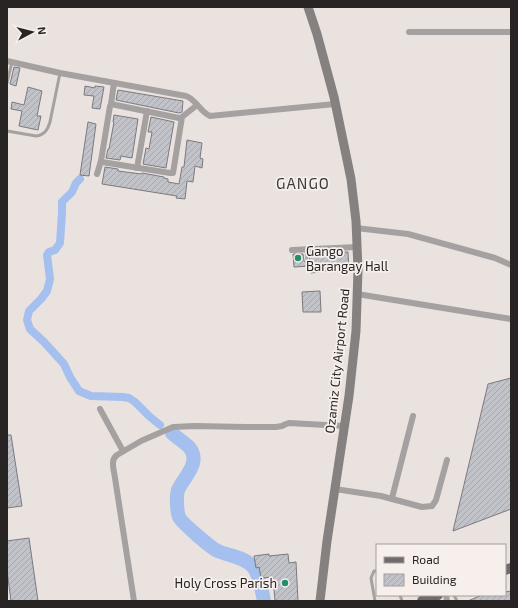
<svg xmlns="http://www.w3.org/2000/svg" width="518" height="608" font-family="'Exo 2',sans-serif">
<defs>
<pattern id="building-hatch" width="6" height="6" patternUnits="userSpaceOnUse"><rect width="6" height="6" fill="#c2c3c9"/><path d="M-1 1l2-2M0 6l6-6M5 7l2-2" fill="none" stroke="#a7a7ac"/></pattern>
</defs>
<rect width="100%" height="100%" fill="#e9e2df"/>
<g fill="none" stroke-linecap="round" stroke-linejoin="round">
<!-- canal -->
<polyline stroke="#a5bfee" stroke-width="8" points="80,179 76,183 72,192 62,202 62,213 60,243 55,250 49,252 47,255 50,279 47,291 41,299 29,311 27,320 30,329 44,342 64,364 70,377 79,391 91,396 123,397 129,398 135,402 149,416 160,425"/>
<!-- river -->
<path stroke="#a5bfee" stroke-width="14" d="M172,433c5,5 12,9 17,14 13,15 -5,30 -11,43 -2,6 -1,22 1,27 2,5 33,32 39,34 11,5 27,6 35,16 6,6 9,25 11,34"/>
</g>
<!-- building -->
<g fill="url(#building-hatch)" stroke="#7a7a80">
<polygon points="14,67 20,68 16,86 10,84"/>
<polygon points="85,86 95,88 95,86 104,87 100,109 92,108 94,96 84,95"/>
<polygon points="28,87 42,91 37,116 41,116 38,130 19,126 22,111 11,109 12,102 24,105"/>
<polygon points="118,90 183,101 182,112 179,113 116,100"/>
<polygon points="114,115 138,119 132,158 121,156 120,160 106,158 108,149 109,149 114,122 113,122"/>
<polygon points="151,117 174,122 166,168 143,164 146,148 149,149 152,132 148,132"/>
<polygon points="88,122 96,124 89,176 80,175"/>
<polygon points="187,140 202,143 200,158 203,159 202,168 195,166 193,182 187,181 185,199 176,198 177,196 102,184 105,167 118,169 118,171 141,174 142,173 164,177 164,178 168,179 168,182 179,184 182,167 184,167"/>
<polygon points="348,252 349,270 332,272 332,270 311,273 310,266 294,267 293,254 303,254 304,261 307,263 310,261 309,254"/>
<polygon points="320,291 321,312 303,312 302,292"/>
<polygon points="511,378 511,509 453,531 488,384"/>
<polygon points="7,435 11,435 22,506 7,508"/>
<polygon points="29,538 38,601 11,601 7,571 7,541"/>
<polygon points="269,554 269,556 288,554 289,563 296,562 298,601 275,601 273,577 261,578 259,567 256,568 254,556"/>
<polygon points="511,591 511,601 468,601 482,595 505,595 505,592"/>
</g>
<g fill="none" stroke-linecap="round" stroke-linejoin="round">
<!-- lane -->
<g stroke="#a5a1a1" stroke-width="3">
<polyline points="7,83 12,62"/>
<path d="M7,131l29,5c9,-1 12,-7 14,-14l10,-49"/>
<polyline points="306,250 307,260"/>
<polyline points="400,595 402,601"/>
<polyline points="454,595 457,601"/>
<polyline points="375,601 371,578 374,571 377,571"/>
</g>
<!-- street -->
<g stroke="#a5a1a1" stroke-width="6">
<polyline points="409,32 511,32"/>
<path d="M7,61l53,12 126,23c11,4 14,16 24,20l125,-12"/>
<polyline points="111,104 114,83"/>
<polyline points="182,117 173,173 170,173 102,162 101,161 110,106 111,104 179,118 182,117 197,105"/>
<polyline points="137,168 147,111"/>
<polyline points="97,174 101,161"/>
<polyline points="356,228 408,234 495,258 511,265"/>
<polyline points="292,250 357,247"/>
<polyline points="357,294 511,319"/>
<polyline points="100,409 123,451"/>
<polyline points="335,489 381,496 422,507 432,506 436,500 447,460"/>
<polyline points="392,498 413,416"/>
<polyline points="446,595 447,601"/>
<path d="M134,601l-19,-123c-1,-8 -5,-18 2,-23l24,-14 32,-14 22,-1 51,1h30l6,-1 4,-2 3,-1 55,3"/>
</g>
<!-- secondary -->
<polyline stroke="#868181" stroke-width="9" points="308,7 317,34 334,97 351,179 356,221 358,270 356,331 349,396 327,541 320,601"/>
<!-- primary -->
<g stroke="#706a6b" stroke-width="10">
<polyline points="505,570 511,568"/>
<polyline points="422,601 438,595"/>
</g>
</g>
<!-- markers -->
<g fill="#238e6c" stroke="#f7efec" stroke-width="1.5">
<circle cx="298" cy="258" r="4"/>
<circle cx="285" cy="583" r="4"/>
</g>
<g text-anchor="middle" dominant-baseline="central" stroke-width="3.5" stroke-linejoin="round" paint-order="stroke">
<!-- poi labels -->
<g font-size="13" fill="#272423" stroke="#f7efec" text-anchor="start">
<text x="306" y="251">Gango<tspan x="306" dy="15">Barangay Hall</tspan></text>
<text x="277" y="583" text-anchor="end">Holy Cross Parish</text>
</g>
<!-- street labels -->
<g font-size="13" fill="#272423" stroke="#f7efec">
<text transform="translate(337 361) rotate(-84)">Ozamiz City Airport Road</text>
</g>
<!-- quarter labels -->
<g font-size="15" letter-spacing="1" fill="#413c3a" stroke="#f7efec">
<text x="303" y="183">GANGO</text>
</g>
</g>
<!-- border -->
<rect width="518" height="608" fill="none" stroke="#272423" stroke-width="16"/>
<!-- legend -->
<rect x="376" y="544" width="130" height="52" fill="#f7efec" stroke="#a49e9c"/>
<rect x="384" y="557" width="20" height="6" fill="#706a6b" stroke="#a49e9c"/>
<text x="412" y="564" font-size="12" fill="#272423">Road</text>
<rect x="384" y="574" width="20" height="12" fill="url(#building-hatch)" stroke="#a49e9c"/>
<text x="412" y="584" font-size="12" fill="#272423">Building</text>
<!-- north arrow -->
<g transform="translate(32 32) rotate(83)" stroke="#f7efec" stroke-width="3" paint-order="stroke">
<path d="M0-3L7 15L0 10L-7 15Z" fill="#272423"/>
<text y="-6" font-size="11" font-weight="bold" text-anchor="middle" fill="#272423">N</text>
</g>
</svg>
